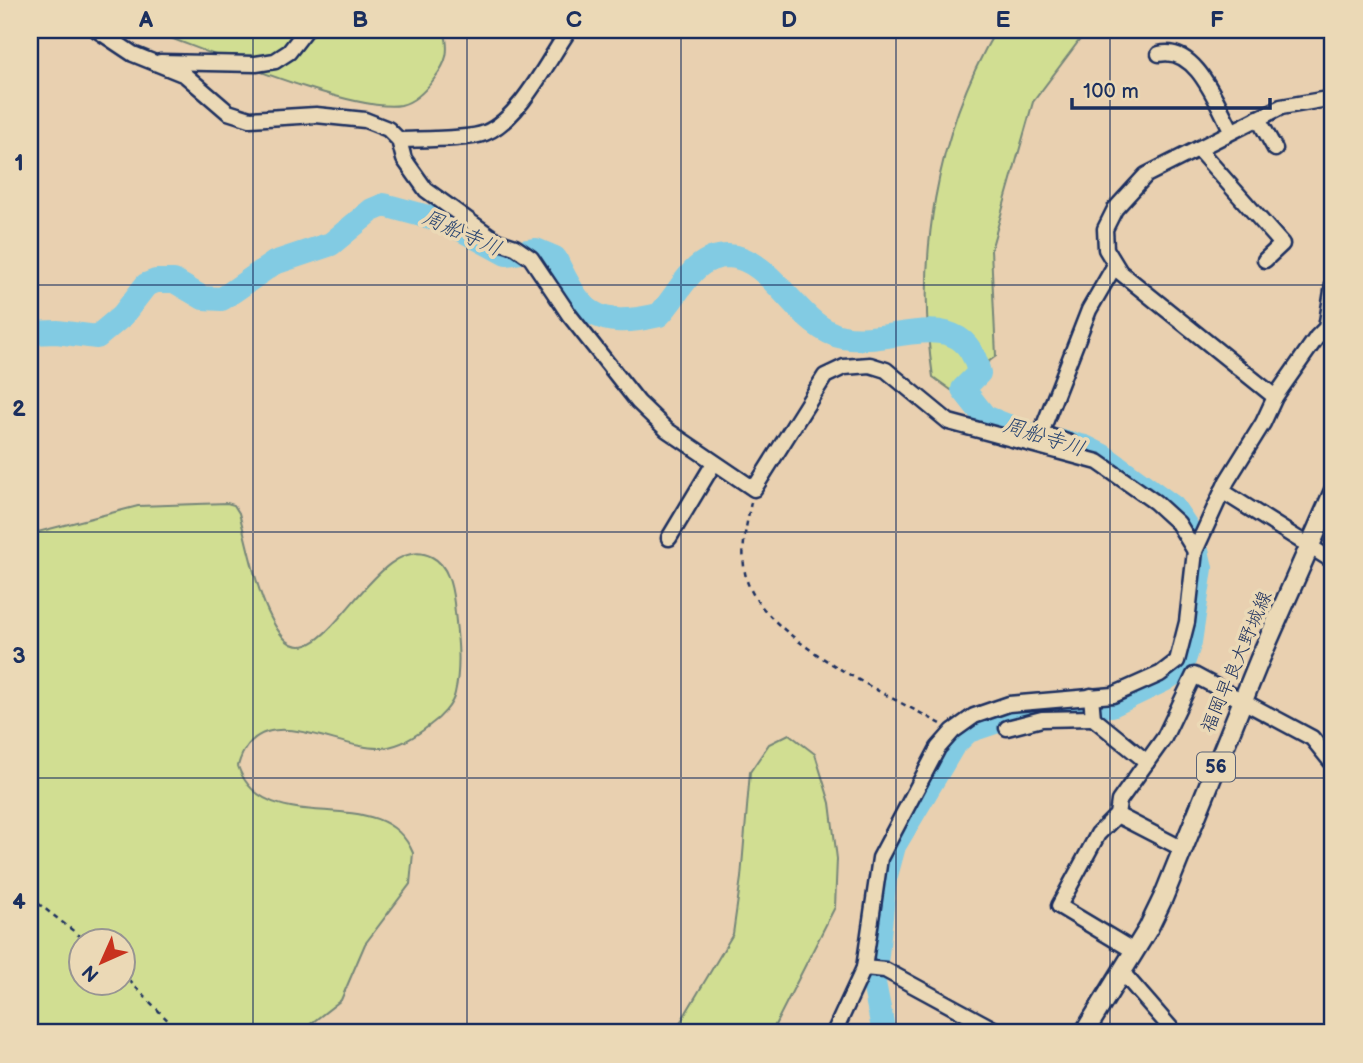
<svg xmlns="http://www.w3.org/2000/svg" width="1363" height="1063" font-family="'Balsamiq Sans','Klee One',sans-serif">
<rect width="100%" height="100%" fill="#e9d0b0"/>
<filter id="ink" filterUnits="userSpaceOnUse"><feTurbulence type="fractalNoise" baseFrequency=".0143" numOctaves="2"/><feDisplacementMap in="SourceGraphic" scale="14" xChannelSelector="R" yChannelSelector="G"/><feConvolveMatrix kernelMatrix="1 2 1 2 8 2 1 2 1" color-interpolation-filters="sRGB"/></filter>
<g filter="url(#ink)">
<!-- green -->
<g fill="#d1de92" stroke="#768678" stroke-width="2" fill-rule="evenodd">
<path d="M149,30h295c6,21 3,32 -10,49 -8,11 -20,23 -33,26 -46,9 -201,-57 -252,-75z"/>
<path d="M996,30h91l-54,72 -42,148 5,106 -45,34 -18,-13c-18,-117 3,-244 63,-347z"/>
<path d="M227,503l7,2 5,8c10,37 20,95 44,124 40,48 93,-110 149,-80 16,8 20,30 22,46 3,30 8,60 1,90 -2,12 -15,25 -25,32 -14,11 -29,21 -48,23 -45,3 -125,-53 -144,18 27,78 144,12 175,87l-3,31 -45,60 -24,56 -42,33h-269v-499l108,-28zM80,940h42v42h-42z"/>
<polygon points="789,734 815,754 830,803 837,859 835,907 771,1033 674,1033 733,934 741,878 750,772 769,744"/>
</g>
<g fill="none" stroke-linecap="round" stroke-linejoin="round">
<!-- river -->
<path stroke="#82cbe3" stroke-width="24" d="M30,333l27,-1 40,5 25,-21 24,-31 10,-4h18l29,17 19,1 52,-36 57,-19 41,-34 12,-5 63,17 59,32 30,-4 19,8c26,55 40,72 104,57 22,-22 32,-59 69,-59 45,1 70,73 115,81 48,10 121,-37 136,36l-16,16 22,28 46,18 54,12 18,9 70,51 21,31 7,30 -11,74 -9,27 -17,11 -52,25 -78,4 -66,22 -15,15 -59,100 -9,33 -11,104 10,50"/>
<defs>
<g id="minor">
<polyline points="97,30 133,54 185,75 228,112 250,119 316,115 365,120 388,129 399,140 404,159 426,190 497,241 515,247 531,258 570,316 638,402 667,430 754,489 825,376 844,367 870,365 886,370 949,422 1098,462 1155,502 1178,523 1195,551"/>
<path d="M1159,54c38,-9 58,51 73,77"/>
<polyline points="160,62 256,64 275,61 289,52 306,30"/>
<polyline points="1258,118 1275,149"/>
<path d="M399,140c21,-1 69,0 86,-7 35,-14 63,-73 84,-103"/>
<polyline points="1198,149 1282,244 1265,260"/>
<polyline points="1275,397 1120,272 1106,249 1105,229 1115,209 1146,175 1281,107 1333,98"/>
<polyline points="1075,455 1070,443 1041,433 1089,310 1115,265"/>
<polyline points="1222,491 1333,561"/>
<polyline points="669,538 714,463"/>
<polyline points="1091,696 1093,718 1147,762"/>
<polyline points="1007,728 1042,719 1093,718"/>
<polyline points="1117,815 1119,801 1164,738 1194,675 1312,738 1333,764"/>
<polyline points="1134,951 1059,906 1098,834 1117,815 1183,849"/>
<polyline points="864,968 885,970 1001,1033"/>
<polyline points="1121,971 1175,1033"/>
<polyline points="834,1033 864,968 880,858 938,748 953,731 974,716 1009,704 1113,695 1160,674 1177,661 1187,622 1195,551 1227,481 1263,423 1275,397 1317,337 1326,328 1333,285"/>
</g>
<polyline id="major" points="1084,1033 1148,929 1163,898 1259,661 1333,493"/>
</defs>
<!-- minor casing -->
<use href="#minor" stroke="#1b2f5e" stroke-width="19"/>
<!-- major casing -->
<use href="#major" stroke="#1b2f5e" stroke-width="23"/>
<!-- path -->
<g stroke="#1b2f5e" stroke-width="2.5" stroke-dasharray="5 5" stroke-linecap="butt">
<path d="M751,502c-5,26 -12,52 -4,79 20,59 141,114 194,143"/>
<polyline points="30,897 85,940"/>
<polyline points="122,973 180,1033"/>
</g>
<!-- minor -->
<use href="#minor" stroke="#ebd9b6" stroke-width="14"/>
<!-- major -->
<use href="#major" stroke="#ebd9b6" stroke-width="18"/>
</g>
</g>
<!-- grid -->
<path fill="none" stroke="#1b2f5e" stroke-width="2" stroke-opacity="0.55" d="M253,30v1003M467,30v1003M681,30v1003M896,30v1003M1110,30v1003M30,285h1303M30,532h1303M30,778h1303"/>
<g text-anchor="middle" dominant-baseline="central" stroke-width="7" stroke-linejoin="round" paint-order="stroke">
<!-- shield labels -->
<rect fill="#ebd9b6" stroke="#596278" stroke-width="2" x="1197" y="752.5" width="38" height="29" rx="5"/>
<g font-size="18" font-weight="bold" fill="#1b2f5e">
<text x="1216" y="767">56</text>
</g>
<!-- street labels -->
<g font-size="19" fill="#1b2f5e" stroke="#ebd9b6">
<text transform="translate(1237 662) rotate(-67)">福岡早良大野城線</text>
</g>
<!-- water labels -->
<g font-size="21" font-style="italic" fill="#2a4672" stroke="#ebd9b6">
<text transform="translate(462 233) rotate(24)">周船寺川</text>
<text transform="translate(1044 437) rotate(18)">周船寺川</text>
</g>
</g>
<!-- margin -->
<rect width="1363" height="1063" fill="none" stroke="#ebd9b6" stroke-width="77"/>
<!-- north arrow -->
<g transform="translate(102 962) rotate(225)"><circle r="33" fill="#ebd9b6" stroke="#989593" stroke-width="2"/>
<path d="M0-5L12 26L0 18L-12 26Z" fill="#c8321e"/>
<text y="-10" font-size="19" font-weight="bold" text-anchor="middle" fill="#1b2f5e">N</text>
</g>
<!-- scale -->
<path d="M1072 98v10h198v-10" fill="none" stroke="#1b2f5e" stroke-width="3.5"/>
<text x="1083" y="98" font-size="21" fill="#1b2f5e" stroke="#ebd9b6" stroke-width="5" paint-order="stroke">100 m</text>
<rect x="38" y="38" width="1286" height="986" fill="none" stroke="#1b2f5e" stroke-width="2.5"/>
<g font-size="23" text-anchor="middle" font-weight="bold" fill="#1b2f5e">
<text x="146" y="27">A</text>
<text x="360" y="27">B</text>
<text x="574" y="27">C</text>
<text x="789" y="27">D</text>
<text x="1003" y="27">E</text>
<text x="1217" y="27">F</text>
<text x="19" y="170">1</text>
<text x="19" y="416">2</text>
<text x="19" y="663">3</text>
<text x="19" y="909">4</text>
</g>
</svg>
